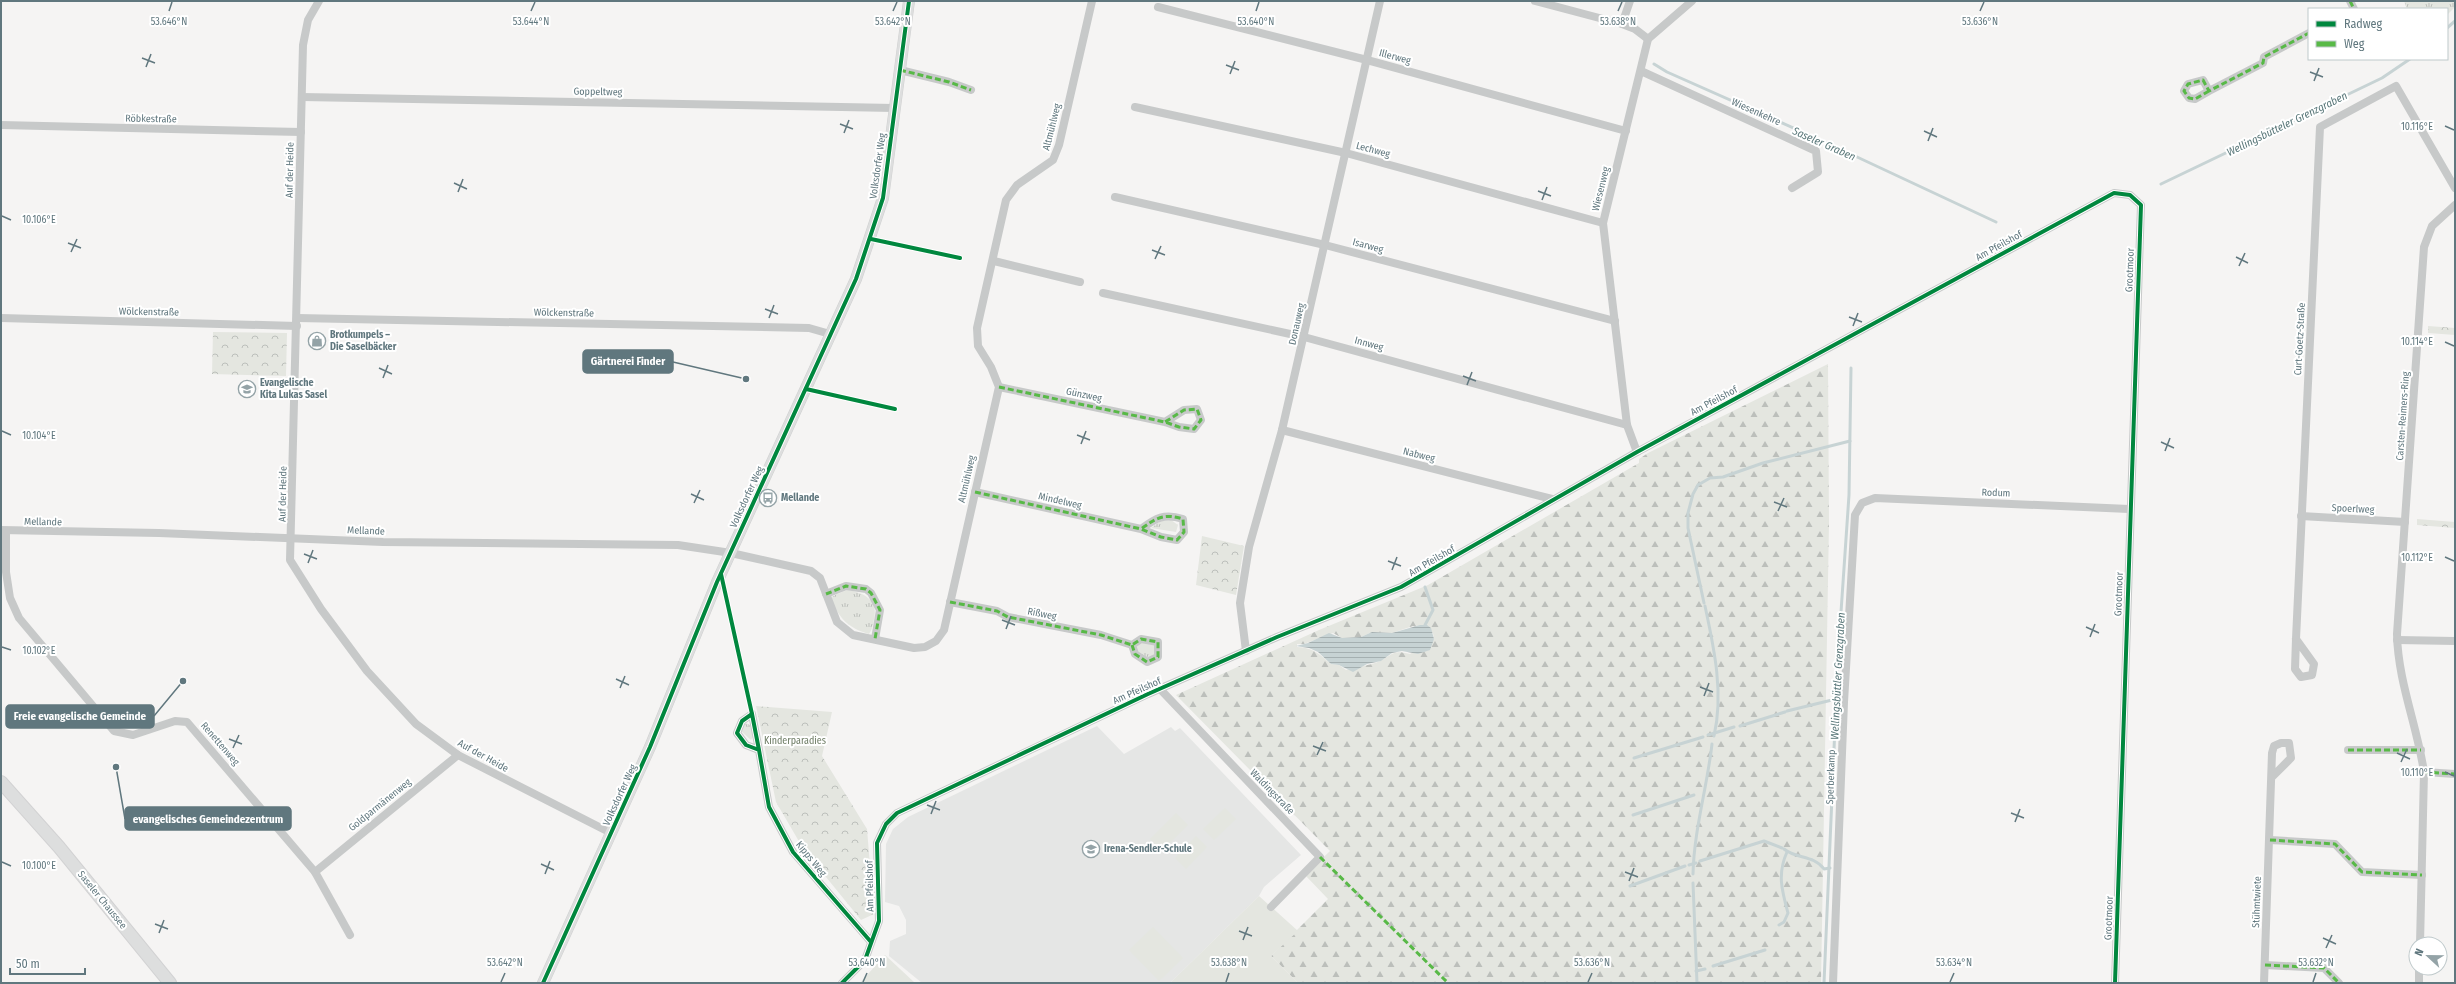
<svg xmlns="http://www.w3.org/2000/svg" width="2456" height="984" font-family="'Fira Sans Condensed',sans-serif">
<defs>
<pattern id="grass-tufts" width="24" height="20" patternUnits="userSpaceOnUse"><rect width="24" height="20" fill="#e4e6e0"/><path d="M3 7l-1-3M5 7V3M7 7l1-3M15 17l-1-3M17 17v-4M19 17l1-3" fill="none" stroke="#bcbfbb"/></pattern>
<pattern id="forest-firs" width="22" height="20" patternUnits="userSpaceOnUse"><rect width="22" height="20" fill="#e4e6e0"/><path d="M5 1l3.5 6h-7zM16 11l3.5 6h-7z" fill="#bcbfbb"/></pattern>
<pattern id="park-crowns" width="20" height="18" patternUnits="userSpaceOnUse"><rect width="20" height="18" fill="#e4e6e0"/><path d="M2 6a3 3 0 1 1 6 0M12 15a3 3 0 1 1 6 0" fill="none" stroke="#bcbfbb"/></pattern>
<pattern id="water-rules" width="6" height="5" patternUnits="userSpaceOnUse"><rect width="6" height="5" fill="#c7d3d4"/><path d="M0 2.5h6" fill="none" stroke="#a5b0b1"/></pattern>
</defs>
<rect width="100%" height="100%" fill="#f5f4f3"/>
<!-- built -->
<polygon fill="#e5e6e5" points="1097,726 1124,754 1171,727 1175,731 1180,728 1301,855 1264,887 1259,896 1170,983 922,983 889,956 890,941 906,934 906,920 899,906 885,902 886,844 893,829 908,817"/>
<!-- grass -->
<g fill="url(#grass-tufts)">
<polygon points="2404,1 2455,1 2455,7 2447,15 2447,9 2407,9"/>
<polygon points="1171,520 1178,525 1176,532 1151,528 1161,521"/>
<path d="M847,590c16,2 32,10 27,29 -1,6 -2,11 -5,15 -21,-6 -30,-16 -38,-35l2,-3z"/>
<polygon points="1141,640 1157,642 1158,656 1148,662 1132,645"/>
<polygon points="746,723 750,725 753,737 751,740 741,731 741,726"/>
</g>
<!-- forest -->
<path fill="url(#forest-firs)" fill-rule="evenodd" d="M1828,364l1,159 -8,460h-523l-27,-27 57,-57 -23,-24 25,-24 -154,-156 143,-65 109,-45 211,-122v-4l9,-6zM1413,626l20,7 1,6 -24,15c-16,-4 -16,-1 -28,6 -6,4 -28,8 -36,10l-7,-5 -8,-1c-12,-10 -17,-16 -34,-17v-3h7l29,-11 9,5 19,-1 11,-5 20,1z"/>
<!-- park -->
<g fill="url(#park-crowns)">
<polygon points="2428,326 2455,328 2455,335 2428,333"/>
<polygon points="213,332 287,333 286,376 212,374"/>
<polygon points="2417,519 2455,522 2455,528 2417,525"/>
<polygon points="1202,536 1244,546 1236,595 1196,585"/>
<polygon points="756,706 832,712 822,756 867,829 874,914 861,920 804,850 776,802"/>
</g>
<!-- garden -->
<g fill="#e4e6e0">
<polygon points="1225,808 1236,819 1214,840 1203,829"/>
<polygon points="1176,813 1188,825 1162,851 1150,839"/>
<polygon points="1196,836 1207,847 1186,869 1175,858"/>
<polygon points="1259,896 1298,931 1271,956 1298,983 1170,983"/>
<polygon points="1153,927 1183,958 1159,981 1129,950"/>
<polygon points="885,955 915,983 860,983"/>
</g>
<!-- water -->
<polygon fill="url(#water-rules)" points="1420,625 1427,625 1431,628 1434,639 1430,650 1418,654 1402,651 1392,653 1381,661 1367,664 1353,672 1339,665 1331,664 1318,652 1309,648 1296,646 1308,643 1329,633 1342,638 1361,637 1372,632 1392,633"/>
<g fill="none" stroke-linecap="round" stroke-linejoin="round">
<!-- stream -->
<g stroke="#c7d3d4" stroke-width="3">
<polyline points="2447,28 2455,21"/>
<polyline points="1654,64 1667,72 1825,142 1996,222"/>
<polyline points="2161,184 2382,78 2410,59"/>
<polyline points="1704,603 1688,528 1688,513 1693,494 1698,485 1710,478 1723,477 1763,463 1850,441"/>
<path d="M1705,606c9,42 19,87 9,130"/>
<polyline points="1425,625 1433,610 1425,587"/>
<polyline points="1787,711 1836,699"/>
<polyline points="1740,726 1785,712"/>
<polyline points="1708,735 1734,727"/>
<polyline points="1634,758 1703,737"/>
<polyline points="1633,815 1694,795"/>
<path d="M1784,849c12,10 30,6 40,20l6,-1"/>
<polyline points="1700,861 1764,841 1782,848"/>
<polyline points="1689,865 1696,863"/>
<path d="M1693,874c1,-44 14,-86 19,-130"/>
<polyline points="1693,883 1697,983"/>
<polyline points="1630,886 1685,866"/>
<path d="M1779,925l5,-3 4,-9c-6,-22 -11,-39 -1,-61"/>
<polyline points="1713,966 1765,950"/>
<polyline points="1696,971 1705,969"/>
<polyline points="1824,983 1838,656 1849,495 1851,368"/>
</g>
<defs>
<polyline id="secondary" points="543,983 650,747 717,582 856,279 883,198 909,1"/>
<polyline id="primary" points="1,782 59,847 170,983"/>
</defs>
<!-- secondary casing -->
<use href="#secondary" stroke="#d0d1d1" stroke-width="12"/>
<!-- primary casing -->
<use href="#primary" stroke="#d2d2d3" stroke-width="14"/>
<!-- street -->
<g stroke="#c7c9c9" stroke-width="8">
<polyline points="319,1 308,20 303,45 290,560 321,609 367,671 416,724 458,755 611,833"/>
<polyline points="1535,1 1622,24 1635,29 1648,39"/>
<polyline points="2350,1 2354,9"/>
<polyline points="1158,7 1367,60 1626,131"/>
<polyline points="1622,24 1630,1"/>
<polyline points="900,70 949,82 971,90"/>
<polyline points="1641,71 1816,151 1818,172 1792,188"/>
<polyline points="2209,91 2195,99 2189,98 2184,91 2188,84 2203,80 2209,91 2263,63 2264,57 2309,33"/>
<polyline points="302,97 894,108"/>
<polyline points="1135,107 1346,153 1603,223"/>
<polyline points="1,125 301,132"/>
<polyline points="1115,197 1325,245 1615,321"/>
<polyline points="994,261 1080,282"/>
<polyline points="1103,293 1304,337 1627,425"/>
<polyline points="1,318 297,326"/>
<polyline points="297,318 809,328 830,334"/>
<polyline points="999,387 1165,422 1179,427 1194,429 1201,420 1197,409 1184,410 1165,422"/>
<polyline points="1282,430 1552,499"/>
<polyline points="1637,452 1627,425 1603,223 1648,39 1692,1"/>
<path d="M975,492l166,37 20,8 16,3 7,-8 -1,-13c-19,-6 -27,-1 -42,10"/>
<polyline points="2301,516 2405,522"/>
<polyline points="1,530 159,533 383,542 678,545 731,553 811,571 820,578 837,622 853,635 914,648 925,647 936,641 944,630 999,387 991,367 978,346 977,328 1006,200 1017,185 1053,160 1059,145 1092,1"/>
<polyline points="6,531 6,572 10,598 19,618 114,731 133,735 175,721 187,722 315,872 350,935"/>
<polyline points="826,594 846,586 866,589 871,593 880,610 875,639"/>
<polyline points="950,602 997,611 1008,617 1101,635 1132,645 1141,639 1158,642 1158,657 1147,662 1135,654 1132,645"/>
<polyline points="2296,639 2314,664 2312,675 2301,677 2295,669 2296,639 2320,127 2396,86 2455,188"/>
<polyline points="2397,640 2455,641"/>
<polyline points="1246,651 1240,603 1249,547 1282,430 1380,1"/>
<polyline points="1160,689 1320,857 1271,907"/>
<polyline points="759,750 752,714 742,721 737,733 746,745 759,750 769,807 793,852 871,942"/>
<polyline points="2348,750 2421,750"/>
<polyline points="2424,772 2455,774"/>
<polyline points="2270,840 2335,844 2362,872 2422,875"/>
<polyline points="315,872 458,755"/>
<path d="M2420,944l4,-172c-7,-47 -26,-90 -27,-138l27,-387 8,-21 23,-21"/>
<polyline points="2265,965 2324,968 2339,983"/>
<polyline points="842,983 865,960 879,921 877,843 886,824 897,813 1148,694 1277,637 1401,587 1637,452 2114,193 2130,195 2141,205 2115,983"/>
<polyline points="1833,983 1844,702 1855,515 1862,503 1875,498 2129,509"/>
<polyline points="2264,983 2272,753 2274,746 2281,743 2289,743 2291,758 2272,777"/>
<polyline points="2419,983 2419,968"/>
</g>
<!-- secondary -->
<use href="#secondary" stroke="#dddede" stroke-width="11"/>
<!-- primary -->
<use href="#primary" stroke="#dddede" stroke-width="12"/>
<!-- quiet -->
<g stroke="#58b947" stroke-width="3" stroke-dasharray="6 3" stroke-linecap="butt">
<polyline points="2350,1 2354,9"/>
<polyline points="900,70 949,82 971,90"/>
<polyline points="2209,91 2195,99 2189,98 2184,91 2188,84 2203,80 2209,91 2263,63 2264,57 2309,33"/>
<polyline points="999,387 1165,422 1179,427 1194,429 1201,420 1197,409 1184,410 1165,422"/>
<path d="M975,492l166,37 20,8 16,3 7,-8 -1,-13c-19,-6 -27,-1 -42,10"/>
<polyline points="826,594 846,586 866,589 871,593 880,610 875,639"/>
<polyline points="950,602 997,611 1008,617 1101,635 1132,645 1141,639 1158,642 1158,657 1147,662 1135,654 1132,645"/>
<polyline points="2348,750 2421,750"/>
<polyline points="2424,772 2455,774"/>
<polyline points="2270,840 2335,844 2362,872 2422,875"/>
<polyline points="1320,857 1448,983"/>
<polyline points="2265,965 2324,968 2339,983"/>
</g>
<defs>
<g id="cycleway">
<polyline points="871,239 960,258"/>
<polyline points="806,389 895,409"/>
<polyline points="721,574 752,714"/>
<polyline points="759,750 752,714 742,721 737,733 746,745 759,750 769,807 793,852 871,942"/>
<polyline points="543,983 650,747 717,582 856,279 883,198 909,1"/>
<polyline points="842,983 865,960 879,921 877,843 886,824 897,813 1148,694 1277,637 1401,587 1637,452 2114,193 2130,195 2141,205 2115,983"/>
</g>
</defs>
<!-- cycleway casing -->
<use href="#cycleway" stroke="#fff" stroke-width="6"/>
<!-- cycleway -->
<use href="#cycleway" stroke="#00873e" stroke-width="4"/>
</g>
<!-- ticks -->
<path fill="none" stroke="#60777e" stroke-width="1.5" d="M169,11l3,-9M531,11l4,-9M893,11l4,-9M1256,11l3,-9M1618,11l4,-9M1980,11l4,-9M142,58l13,5M1226,65l13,5M146,67l5,-13M2310,72l13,5M1230,74l5,-13M2314,81l5,-13M840,124l13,5M2445,126l9,4M1924,131l13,6M844,133l5,-13M1928,141l5,-13M454,183l13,6M1538,191l13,5M458,192l5,-13M1542,200l5,-13M2,216l9,4M68,243l13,5M1152,250l13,5M71,252l6,-13M2236,257l12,6M1155,259l6,-13M2239,266l6,-13M765,309l13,5M1849,317l13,5M769,318l5,-13M1853,326l5,-13M2445,342l9,4M379,368l13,6M1463,376l13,5M383,378l5,-13M1467,385l5,-13M2,431l9,4M1077,435l13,5M2161,442l13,6M1081,444l5,-13M2165,451l5,-13M691,494l13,6M1774,502l13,5M694,503l6,-13M1778,511l6,-13M304,554l13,5M2445,557l9,4M1388,561l13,5M308,563l5,-13M1392,570l5,-13M1002,620l13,5M2086,627l13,6M1006,629l5,-13M2090,637l5,-13M2,647l9,3M616,679l13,6M1700,687l13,5M620,688l5,-12M1704,696l5,-13M229,739l13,5M1313,746l13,5M233,748l6,-13M2397,753l13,6M1317,755l6,-13M2401,762l6,-13M2445,772l9,4M927,805l13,5M2011,813l13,5M931,814l5,-13M2015,822l5,-13M2,862l9,4M541,864l13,6M1625,872l13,5M545,874l5,-13M1629,881l5,-13M155,924l13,5M1239,931l13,5M159,933l5,-13M2323,938l13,6M1243,940l5,-13M2326,948l6,-13M501,982l4,-9M863,982l4,-9M1226,982l3,-9M1588,982l4,-9M1950,982l4,-9M2313,982l3,-9"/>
<!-- icons -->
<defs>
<symbol id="shop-ring" viewBox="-11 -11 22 22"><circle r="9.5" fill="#fff" stroke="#94a3a7" stroke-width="1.5"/><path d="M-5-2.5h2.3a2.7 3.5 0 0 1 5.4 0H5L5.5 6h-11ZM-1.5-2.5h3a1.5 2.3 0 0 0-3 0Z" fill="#94a3a7"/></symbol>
<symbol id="school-ring" viewBox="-11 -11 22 22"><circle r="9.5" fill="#fff" stroke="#94a3a7" stroke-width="1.5"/><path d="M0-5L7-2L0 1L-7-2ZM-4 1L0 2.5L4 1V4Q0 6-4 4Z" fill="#94a3a7"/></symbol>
<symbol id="bus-ring" viewBox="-11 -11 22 22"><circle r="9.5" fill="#fff" stroke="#94a3a7" stroke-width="1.5"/><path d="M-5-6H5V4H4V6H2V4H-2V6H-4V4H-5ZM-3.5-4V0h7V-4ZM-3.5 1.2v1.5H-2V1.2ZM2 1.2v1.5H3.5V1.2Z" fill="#94a3a7"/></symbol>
</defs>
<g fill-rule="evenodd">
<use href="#shop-ring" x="307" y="331" width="20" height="20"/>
<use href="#school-ring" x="237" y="379" width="20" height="20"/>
<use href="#bus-ring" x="758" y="488" width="20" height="20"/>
<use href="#school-ring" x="1081" y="839" width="20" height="20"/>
</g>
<g text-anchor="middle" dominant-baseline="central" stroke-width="4" stroke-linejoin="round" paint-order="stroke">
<!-- street labels -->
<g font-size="10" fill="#60777e" stroke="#fff">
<text transform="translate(1395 57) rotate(15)">Illerweg</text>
<text transform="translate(598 92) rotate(1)">Goppeltweg</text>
<text transform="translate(1756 112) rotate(24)">Wiesenkehre</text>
<text transform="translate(151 119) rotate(1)">Röbkestraße</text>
<text transform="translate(1052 127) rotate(-76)">Altmühlweg</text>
<text transform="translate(1373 150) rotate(15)">Lechweg</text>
<text transform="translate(878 166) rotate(-82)">Volksdorfer Weg</text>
<text transform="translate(290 170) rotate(-89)">Auf der Heide</text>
<text transform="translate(1601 189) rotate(-76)">Wiesenweg</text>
<text transform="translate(1368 246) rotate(15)">Isarweg</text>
<text transform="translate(1999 246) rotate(-29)">Am Pfeilshof</text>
<text transform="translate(2130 270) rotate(-88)">Grootmoor</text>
<text transform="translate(149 312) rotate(1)">Wölckenstraße</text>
<text transform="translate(564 313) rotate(1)">Wölckenstraße</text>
<text transform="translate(1297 324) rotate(-77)">Donauweg</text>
<text transform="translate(2300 339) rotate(-87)">Curt-Goetz-Straße</text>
<text transform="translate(1369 344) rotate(15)">Innweg</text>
<text transform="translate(1084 395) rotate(12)">Günzweg</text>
<text transform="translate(1714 401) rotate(-28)">Am Pfeilshof</text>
<text transform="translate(2403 416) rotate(-86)">Carsten-Reimers-Ring</text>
<text transform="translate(1419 455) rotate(14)">Nabweg</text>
<text transform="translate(967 479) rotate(-77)">Altmühlweg</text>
<text transform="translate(1996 493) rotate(2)">Rodum</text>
<text transform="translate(283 494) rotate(-89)">Auf der Heide</text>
<text transform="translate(747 497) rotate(-65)">Volksdorfer Weg</text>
<text transform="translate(1060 501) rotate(13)">Mindelweg</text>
<text transform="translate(2353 509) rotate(3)">Spoerlweg</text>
<text transform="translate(43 522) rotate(1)">Mellande</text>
<text transform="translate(366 531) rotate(2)">Mellande</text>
<text transform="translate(1432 561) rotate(-30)">Am Pfeilshof</text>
<text transform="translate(2119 594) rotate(-88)">Grootmoor</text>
<text transform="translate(1042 614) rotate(11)">Rißweg</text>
<text transform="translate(1137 691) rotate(-24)">Am Pfeilshof</text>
<text transform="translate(220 744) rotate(49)">Renettenweg</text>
<text transform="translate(483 756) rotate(29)">Auf der Heide</text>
<text transform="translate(1831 777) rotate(-88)">Sperberkamp</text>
<text transform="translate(1272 792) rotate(46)">Waldingstraße</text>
<text transform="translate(620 795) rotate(-65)">Volksdorfer Weg</text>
<text transform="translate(380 805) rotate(-39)">Goldparmänenweg</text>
<text transform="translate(811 859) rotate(51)">Kipps Weg</text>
<text transform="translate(870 886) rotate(-91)">Am Pfeilshof</text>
<text transform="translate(102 900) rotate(51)">Saseler Chaussee</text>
<text transform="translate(2257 902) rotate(-88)">Stühmtwiete</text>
<text transform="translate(2109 918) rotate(-88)">Grootmoor</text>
</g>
<!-- poi labels -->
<g font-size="10" font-weight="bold" fill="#60777e" stroke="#fff" text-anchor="start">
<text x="330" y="335">Brotkumpels –<tspan x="330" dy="12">Die Saselbäcker</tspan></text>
<text x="260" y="383">Evangelische<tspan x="260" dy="12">Kita Lukas Sasel</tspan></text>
<text x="781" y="498">Mellande</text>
<text x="1104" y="849">Irena-Sendler-Schule</text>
</g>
<!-- park labels -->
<g font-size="10" fill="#6c7b63" stroke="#fff">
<text x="795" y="741">Kinderparadies</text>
</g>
<!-- water labels -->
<g font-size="11" font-style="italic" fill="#5a787a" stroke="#fff">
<text transform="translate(2287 124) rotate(-26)">Wellingsbütteler Grenzgraben</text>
<text transform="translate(1824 144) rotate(24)">Saseler Graben</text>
<text transform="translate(1838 676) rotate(-87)">Wellingsbüttler Grenzgraben</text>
</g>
</g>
<g font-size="10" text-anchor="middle" fill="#60777e" stroke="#fff" stroke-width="4" stroke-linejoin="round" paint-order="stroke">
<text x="169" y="25">53.646°N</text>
<text x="531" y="25">53.644°N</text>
<text x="893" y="25">53.642°N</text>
<text x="1256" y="25">53.640°N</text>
<text x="1618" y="25">53.638°N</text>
<text x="1980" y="25">53.636°N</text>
<text x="2417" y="130">10.116°E</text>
<text x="39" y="223">10.106°E</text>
<text x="2417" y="345">10.114°E</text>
<text x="39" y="439">10.104°E</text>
<text x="2417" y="561">10.112°E</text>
<text x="39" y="654">10.102°E</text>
<text x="2417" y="776">10.110°E</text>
<text x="39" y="869">10.100°E</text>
<text x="505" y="966">53.642°N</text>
<text x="867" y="966">53.640°N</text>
<text x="1229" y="966">53.638°N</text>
<text x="1592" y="966">53.636°N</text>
<text x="1954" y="966">53.634°N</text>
<text x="2316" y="966">53.632°N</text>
</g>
<!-- callouts -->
<path fill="none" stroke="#60777e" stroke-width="1.5" d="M746 379L673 362M183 681L154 716M116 767L125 819"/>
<g fill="#60777e" stroke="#fff" stroke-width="1.5">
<circle cx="746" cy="379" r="4"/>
<circle cx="183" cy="681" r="4"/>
<circle cx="116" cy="767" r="4"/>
</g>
<g fill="#60777e" stroke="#60777e" stroke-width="1.5">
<rect x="583" y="350" width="90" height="23" rx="4"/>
<rect x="6" y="705" width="148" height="23" rx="4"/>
<rect x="125" y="807" width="166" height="23" rx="4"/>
</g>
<g font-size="11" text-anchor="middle" font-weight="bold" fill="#fff">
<text x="628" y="365">Gärtnerei Finder</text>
<text x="80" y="720">Freie evangelische Gemeinde</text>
<text x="208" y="823">evangelisches Gemeindezentrum</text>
</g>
<!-- border -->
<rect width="2456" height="984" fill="none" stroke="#60777e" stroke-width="4"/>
<!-- legend -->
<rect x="2308" y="8" width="140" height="52" fill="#ffffff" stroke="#bfc9cb"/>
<rect x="2316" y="21" width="20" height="6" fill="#00873e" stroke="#bfc9cb"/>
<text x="2344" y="28" font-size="12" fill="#60777e">Radweg</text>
<rect x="2316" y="41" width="20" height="6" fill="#58b947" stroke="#bfc9cb"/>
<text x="2344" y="48" font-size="12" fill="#60777e">Weg</text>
<!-- north arrow -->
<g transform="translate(2428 956) rotate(292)"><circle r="19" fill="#ffffff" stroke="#bfc9cb"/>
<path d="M0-3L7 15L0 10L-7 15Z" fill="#94a3a7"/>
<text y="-6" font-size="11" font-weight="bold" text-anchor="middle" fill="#60777e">N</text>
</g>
<!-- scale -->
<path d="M10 968v6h75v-6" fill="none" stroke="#60777e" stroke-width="2"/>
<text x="16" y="968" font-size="12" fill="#60777e" stroke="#ffffff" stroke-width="3" paint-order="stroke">50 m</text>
</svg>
